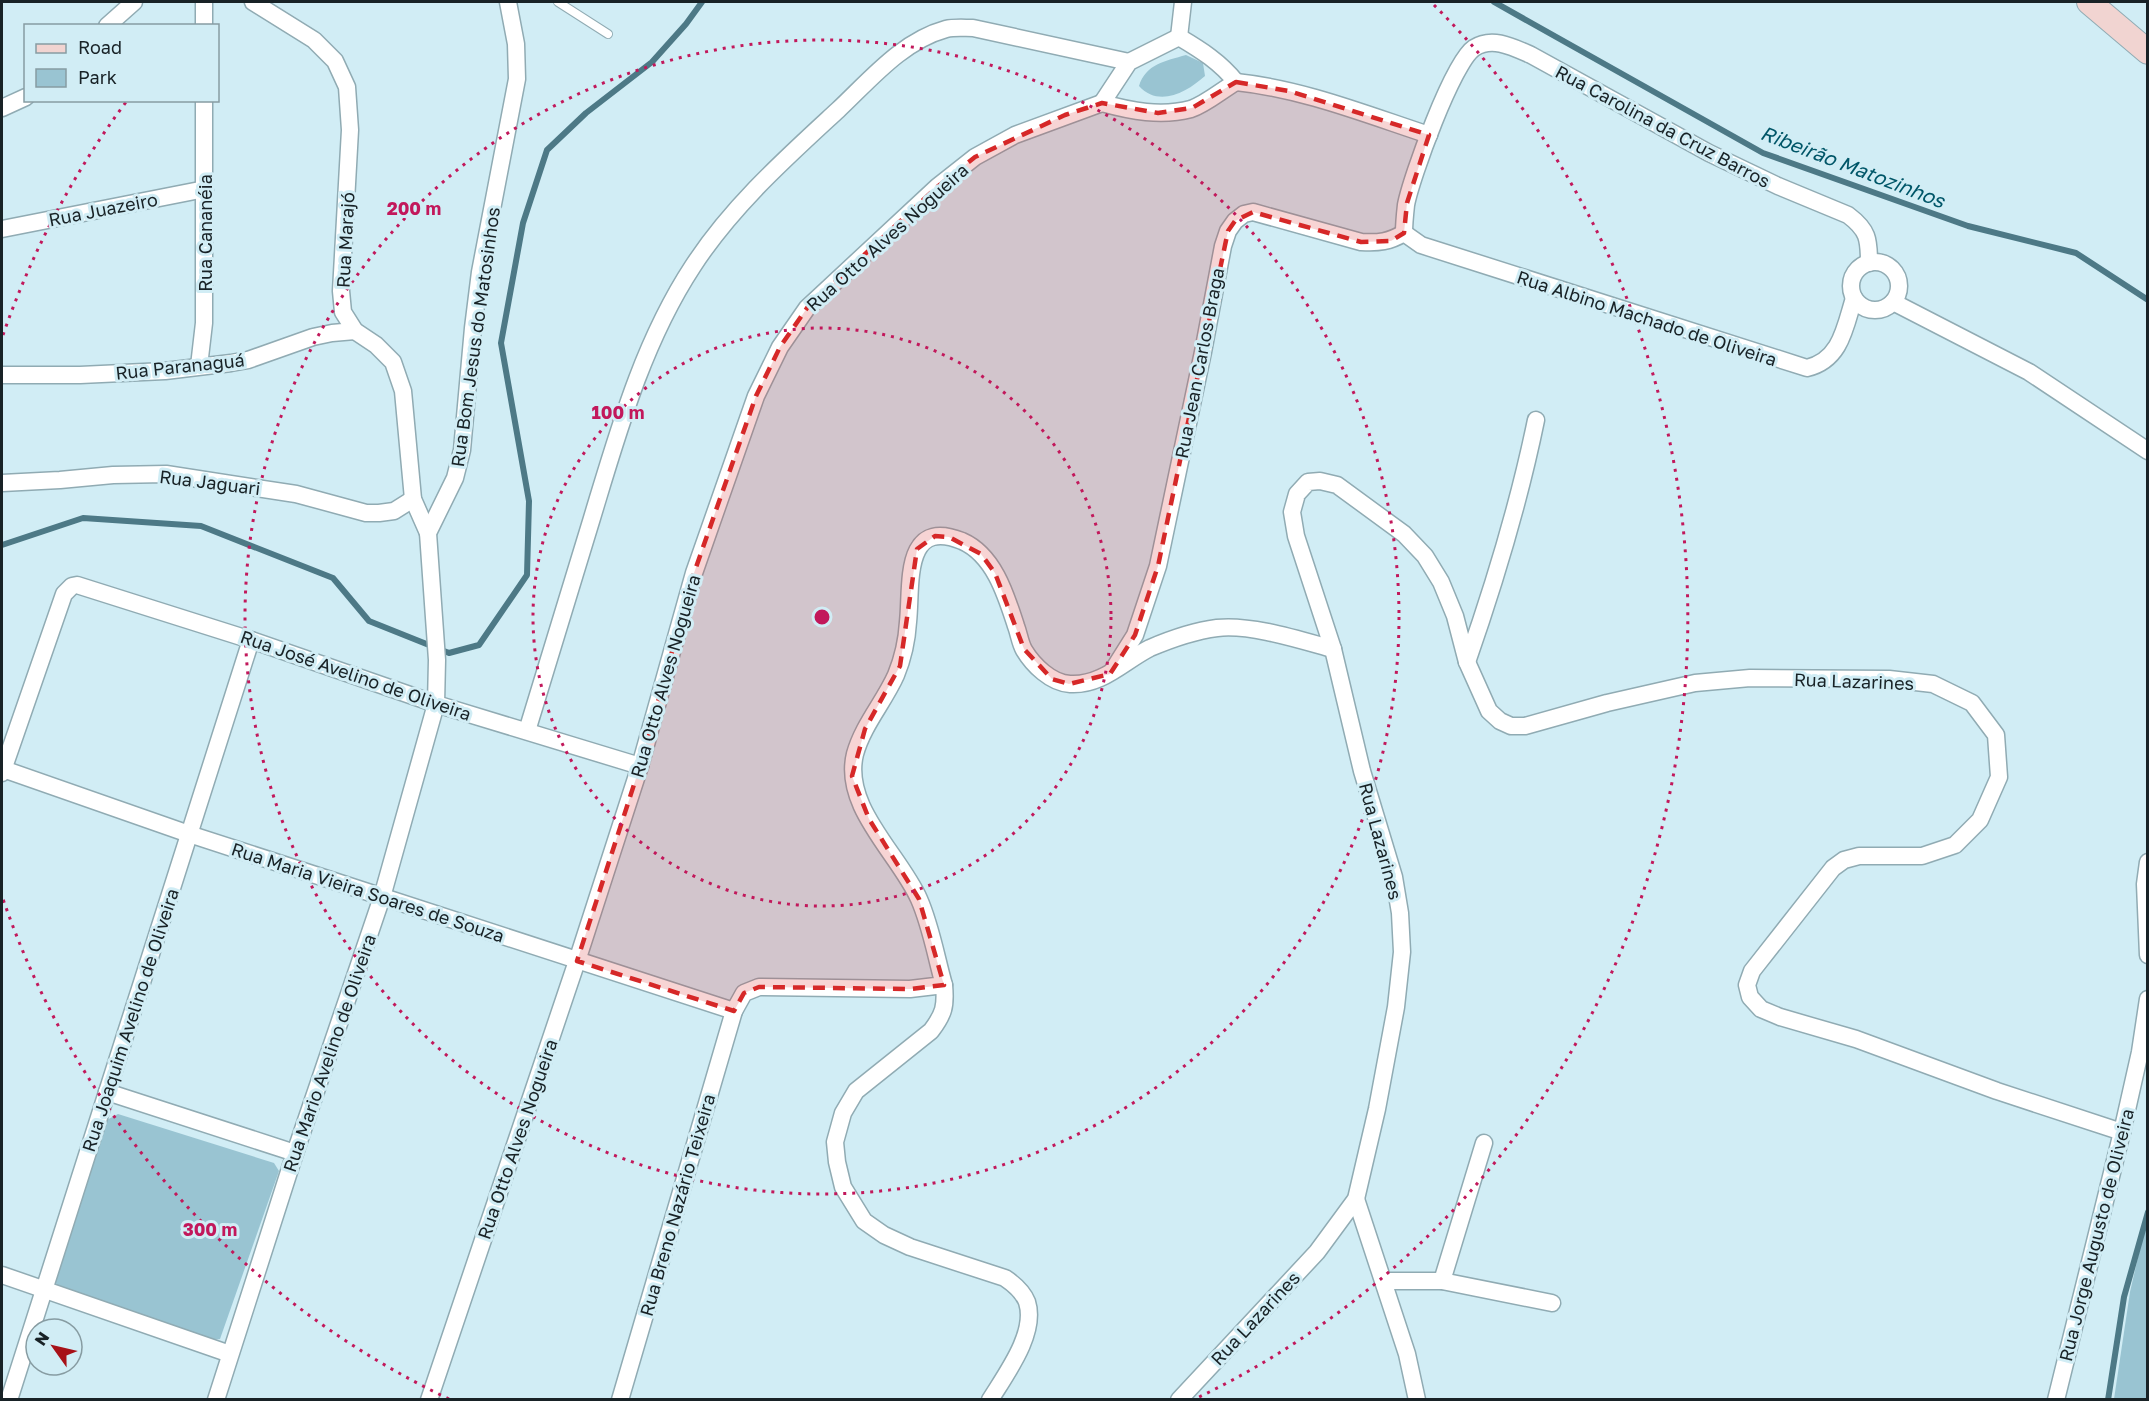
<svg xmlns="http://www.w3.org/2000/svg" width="2149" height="1401" font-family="'Golos Text',sans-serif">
<rect width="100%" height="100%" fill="#d1edf5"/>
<!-- park -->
<g fill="#99c4d2">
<path d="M1186,55l17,8 2,13c-18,16 -46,32 -66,10 7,-22 26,-25 47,-31z"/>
<polygon points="118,1114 274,1163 279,1171 220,1339 210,1340 62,1292 53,1279 103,1122"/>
<polygon points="2147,1218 2147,1399 2114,1399 2130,1292"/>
</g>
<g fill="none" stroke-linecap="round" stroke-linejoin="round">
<!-- stream -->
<g stroke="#4d7986" stroke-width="6">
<polyline points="1494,2 1763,153 1968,226 2076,253 2148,300"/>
<polyline points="2,545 83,518 201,526 333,578 369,621 449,653 479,645 527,575 529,501 501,343 523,223 547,150 586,113 652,62 686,24 702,2"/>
<polyline points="2108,1400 2124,1297 2148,1212"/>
</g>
<defs>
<polyline id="service" points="558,2 608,34"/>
<g id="minor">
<polyline points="204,2 204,26"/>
<polyline points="253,2 314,40 335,61 347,87 350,130 341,291 343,312 355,331 376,345 393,362 403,391 413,499 428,533"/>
<polyline points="107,26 134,2"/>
<polyline points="1179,37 1183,2"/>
<path d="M1236,82c67,7 129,32 193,53"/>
<path d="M1102,103c29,8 59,14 89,6 15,-5 31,-19 45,-27 -16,-20 -35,-32 -57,-45"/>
<polyline points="1102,103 1129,62 1179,37"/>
<polyline points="2,108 26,97"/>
<polyline points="2,229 205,189"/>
<path d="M1404,233c0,-10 1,-19 2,-28 5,-27 47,-143 68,-157 18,-12 39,-1 57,7l178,98 69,33 70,29c20,15 21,24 21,48"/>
<path d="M1404,233l17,12 386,123c34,-8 38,-41 47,-70"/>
<circle cx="1875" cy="286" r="24"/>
<polyline points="1893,302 2029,372 2148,451"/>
<polyline points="199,366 204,323 204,100"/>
<polyline points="2,375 80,375 165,371 231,363 248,360 313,337 332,333 355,331"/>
<polyline points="2,483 60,480 113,475 166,474 296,494 366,513 379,513 394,511 413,499"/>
<path d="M1467,662c28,-80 52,-159 69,-242"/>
<path d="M1113,670l22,-35 23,-69 45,-214 20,-106 5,-15 7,-10 9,-7 9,-2 108,30c18,1 28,0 43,-9"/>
<path d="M527,731c22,-71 44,-142 65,-213 26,-86 51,-176 101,-252 39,-60 93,-108 145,-156 32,-30 64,-69 108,-81 8,-2 18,-1 27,-1l156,34"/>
<polyline points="3,769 189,834 734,1011"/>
<polyline points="2,773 64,594 72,586 77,585 251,640 436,704 640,766"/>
<polyline points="2148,862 2145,884 2148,955"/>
<path d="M944,985c2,21 0,29 -13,46l-75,60 -13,22 -8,29 2,20 6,25 21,34 20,14 26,12 95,31c9,6 18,14 22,24 10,31 -21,72 -37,98"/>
<polyline points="107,1092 295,1153"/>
<polyline points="1356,1199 1407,1354 1417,1400"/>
<polyline points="2,1275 230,1354"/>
<polyline points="1384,1281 1442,1281 1552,1303"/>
<polyline points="1442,1281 1484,1143"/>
<polyline points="9,1400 251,640"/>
<polyline points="216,1400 295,1153 382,897 436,704 437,660 428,533 455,478 462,450 473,328 480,272 517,79 516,44 508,2"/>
<polyline points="429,1400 577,961 640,766 694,573 756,396 780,347 807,308 937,187 975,157 1015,135 1102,103"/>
<path d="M620,1400l114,-389 10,-18 15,-6 151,2 34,-4c-8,-28 -13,-59 -25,-86 -20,-45 -77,-92 -64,-145 8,-29 29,-52 41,-79 7,-17 11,-36 12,-53 4,-36 -6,-105 54,-81 32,14 44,54 54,85 3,8 4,17 8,24 9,15 27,33 46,34 32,2 54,-23 80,-36 21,-9 44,-17 67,-20 34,-4 83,12 116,21"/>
<polyline points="1179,1400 1317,1252 1356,1199 1377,1109 1396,1007 1402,952 1400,913 1394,877 1362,771 1333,649 1296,536 1292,512 1297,494 1308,482 1320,481 1337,485 1404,534 1425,556 1441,582 1455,616 1467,662 1489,711 1500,721 1511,726 1525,726 1607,703 1695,683 1750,678 1889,679 1933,684 1972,703 1996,735 1999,777 1980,820 1955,845 1922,856 1859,856 1844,860 1833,868 1752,971 1747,985 1750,997 1761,1009 1780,1017 1856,1039 1997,1091 2122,1132"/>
<polyline points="2056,1400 2122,1132 2140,1052 2148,999"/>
</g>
<polyline id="secondary" points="2089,2 2148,52"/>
</defs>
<!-- service casing -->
<use href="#service" stroke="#90abb3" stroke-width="10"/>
<!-- minor casing -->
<use href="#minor" stroke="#90abb3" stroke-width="19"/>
<!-- secondary casing -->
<use href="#secondary" stroke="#90abb3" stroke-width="26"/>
<!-- service -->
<use href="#service" stroke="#fff" stroke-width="8"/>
<!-- minor -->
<use href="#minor" stroke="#fff" stroke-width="16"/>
<!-- secondary -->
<use href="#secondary" stroke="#f1d4d1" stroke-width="24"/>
</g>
<!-- marked area -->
<path fill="#d62828" fill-opacity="0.2" stroke="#d62828" stroke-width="4.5" stroke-dasharray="12 8" stroke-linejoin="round" d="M1236,82l53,9 140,44 -22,68 -3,30 -13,8 -30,1 -108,-30 -18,9 -7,10 -70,335 -23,69 -25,39 -41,10 -17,-5 -28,-30 -29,-76 -14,-19 -32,-17 -14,-1 -18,13 -17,117 -35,63 -13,47 17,43 50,80 25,86 -34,4 -151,-2 -15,6 -10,18 -157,-50 63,-195 54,-193 62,-177 24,-49 27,-39 130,-121 38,-30 90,-42 37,-12 56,10 34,-5z"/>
<!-- distance rings -->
<g fill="none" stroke="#c2185b" stroke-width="3" stroke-dasharray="3 6">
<circle cx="822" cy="617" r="289"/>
<circle cx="822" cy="617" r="577"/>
<path d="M449 1399A866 866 0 0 1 3 899M3 335A866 866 0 0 1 126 102M1434 5A866 866 0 0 1 1195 1399"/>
</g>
<g text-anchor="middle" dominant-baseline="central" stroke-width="6" stroke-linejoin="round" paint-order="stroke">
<!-- street labels -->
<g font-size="18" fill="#182226" stroke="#d1edf5">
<text transform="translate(1663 126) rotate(28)">Rua Carolina da Cruz Barros</text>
<text transform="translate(103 209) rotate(-11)">Rua Juazeiro</text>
<text transform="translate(205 233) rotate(-90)">Rua Cananéia</text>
<text transform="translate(887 237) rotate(-42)">Rua Otto Alves Nogueira</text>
<text transform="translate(345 240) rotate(-87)">Rua Marajó</text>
<text transform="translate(1647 318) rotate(18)">Rua Albino Machado de Oliveira</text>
<text transform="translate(475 337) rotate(-82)">Rua Bom Jesus do Matosinhos</text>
<text transform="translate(1199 363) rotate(-79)">Rua Jean Carlos Braga</text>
<text transform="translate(180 366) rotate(-6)">Rua Paranaguá</text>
<text transform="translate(210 482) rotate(7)">Rua Jaguari</text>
<text transform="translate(356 675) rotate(19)">Rua José Avelino de Oliveira</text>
<text transform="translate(665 676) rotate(-74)">Rua Otto Alves Nogueira</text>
<text transform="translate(1854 681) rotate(2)">Rua Lazarines</text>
<text transform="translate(1381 841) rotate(75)">Rua Lazarines</text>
<text transform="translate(368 892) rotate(18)">Rua Maria Vieira Soares de Souza</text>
<text transform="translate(130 1020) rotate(-72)">Rua Joaquim Avelino de Oliveira</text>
<text transform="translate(329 1053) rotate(-71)">Rua Mario Avelino de Oliveira</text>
<text transform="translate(517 1139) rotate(-71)">Rua Otto Alves Nogueira</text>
<text transform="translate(677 1205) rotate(-74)">Rua Breno Nazário Teixeira</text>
<text transform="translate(2096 1235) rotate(-76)">Rua Jorge Augusto de Oliveira</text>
<text transform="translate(1255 1318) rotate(-47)">Rua Lazarines</text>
</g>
<!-- water labels -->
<g font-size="20" font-style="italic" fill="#005668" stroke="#d1edf5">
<text transform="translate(1853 166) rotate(21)">Ribeirão Matozinhos</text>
</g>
</g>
<circle cx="822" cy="617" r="9" fill="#c2185b" stroke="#d1edf5" stroke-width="3"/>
<g font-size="18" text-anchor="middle" font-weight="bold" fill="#c2185b" stroke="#d1edf5" stroke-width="6" stroke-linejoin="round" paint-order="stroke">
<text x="414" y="215">200 m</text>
<text x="618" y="419">100 m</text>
<text x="210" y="1236">300 m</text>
</g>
<!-- border -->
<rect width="2149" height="1401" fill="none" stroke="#182226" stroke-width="6"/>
<!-- legend -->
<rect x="24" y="24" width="195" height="78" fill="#d1edf5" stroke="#879ca2" stroke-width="1.5"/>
<rect x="36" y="44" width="30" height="9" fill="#f1d4d1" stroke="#879ca2" stroke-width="1.5"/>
<text x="78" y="54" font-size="18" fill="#182226">Road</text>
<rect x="36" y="69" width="30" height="18" fill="#99c4d2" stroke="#879ca2" stroke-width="1.5"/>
<text x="78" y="84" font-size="18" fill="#182226">Park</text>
<!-- north arrow -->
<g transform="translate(54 1347) rotate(304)"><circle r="28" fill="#d1edf5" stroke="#879ca2" stroke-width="1.5"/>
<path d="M0-4.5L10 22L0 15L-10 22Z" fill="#a71118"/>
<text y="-9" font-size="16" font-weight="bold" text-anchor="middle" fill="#182226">N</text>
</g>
</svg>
